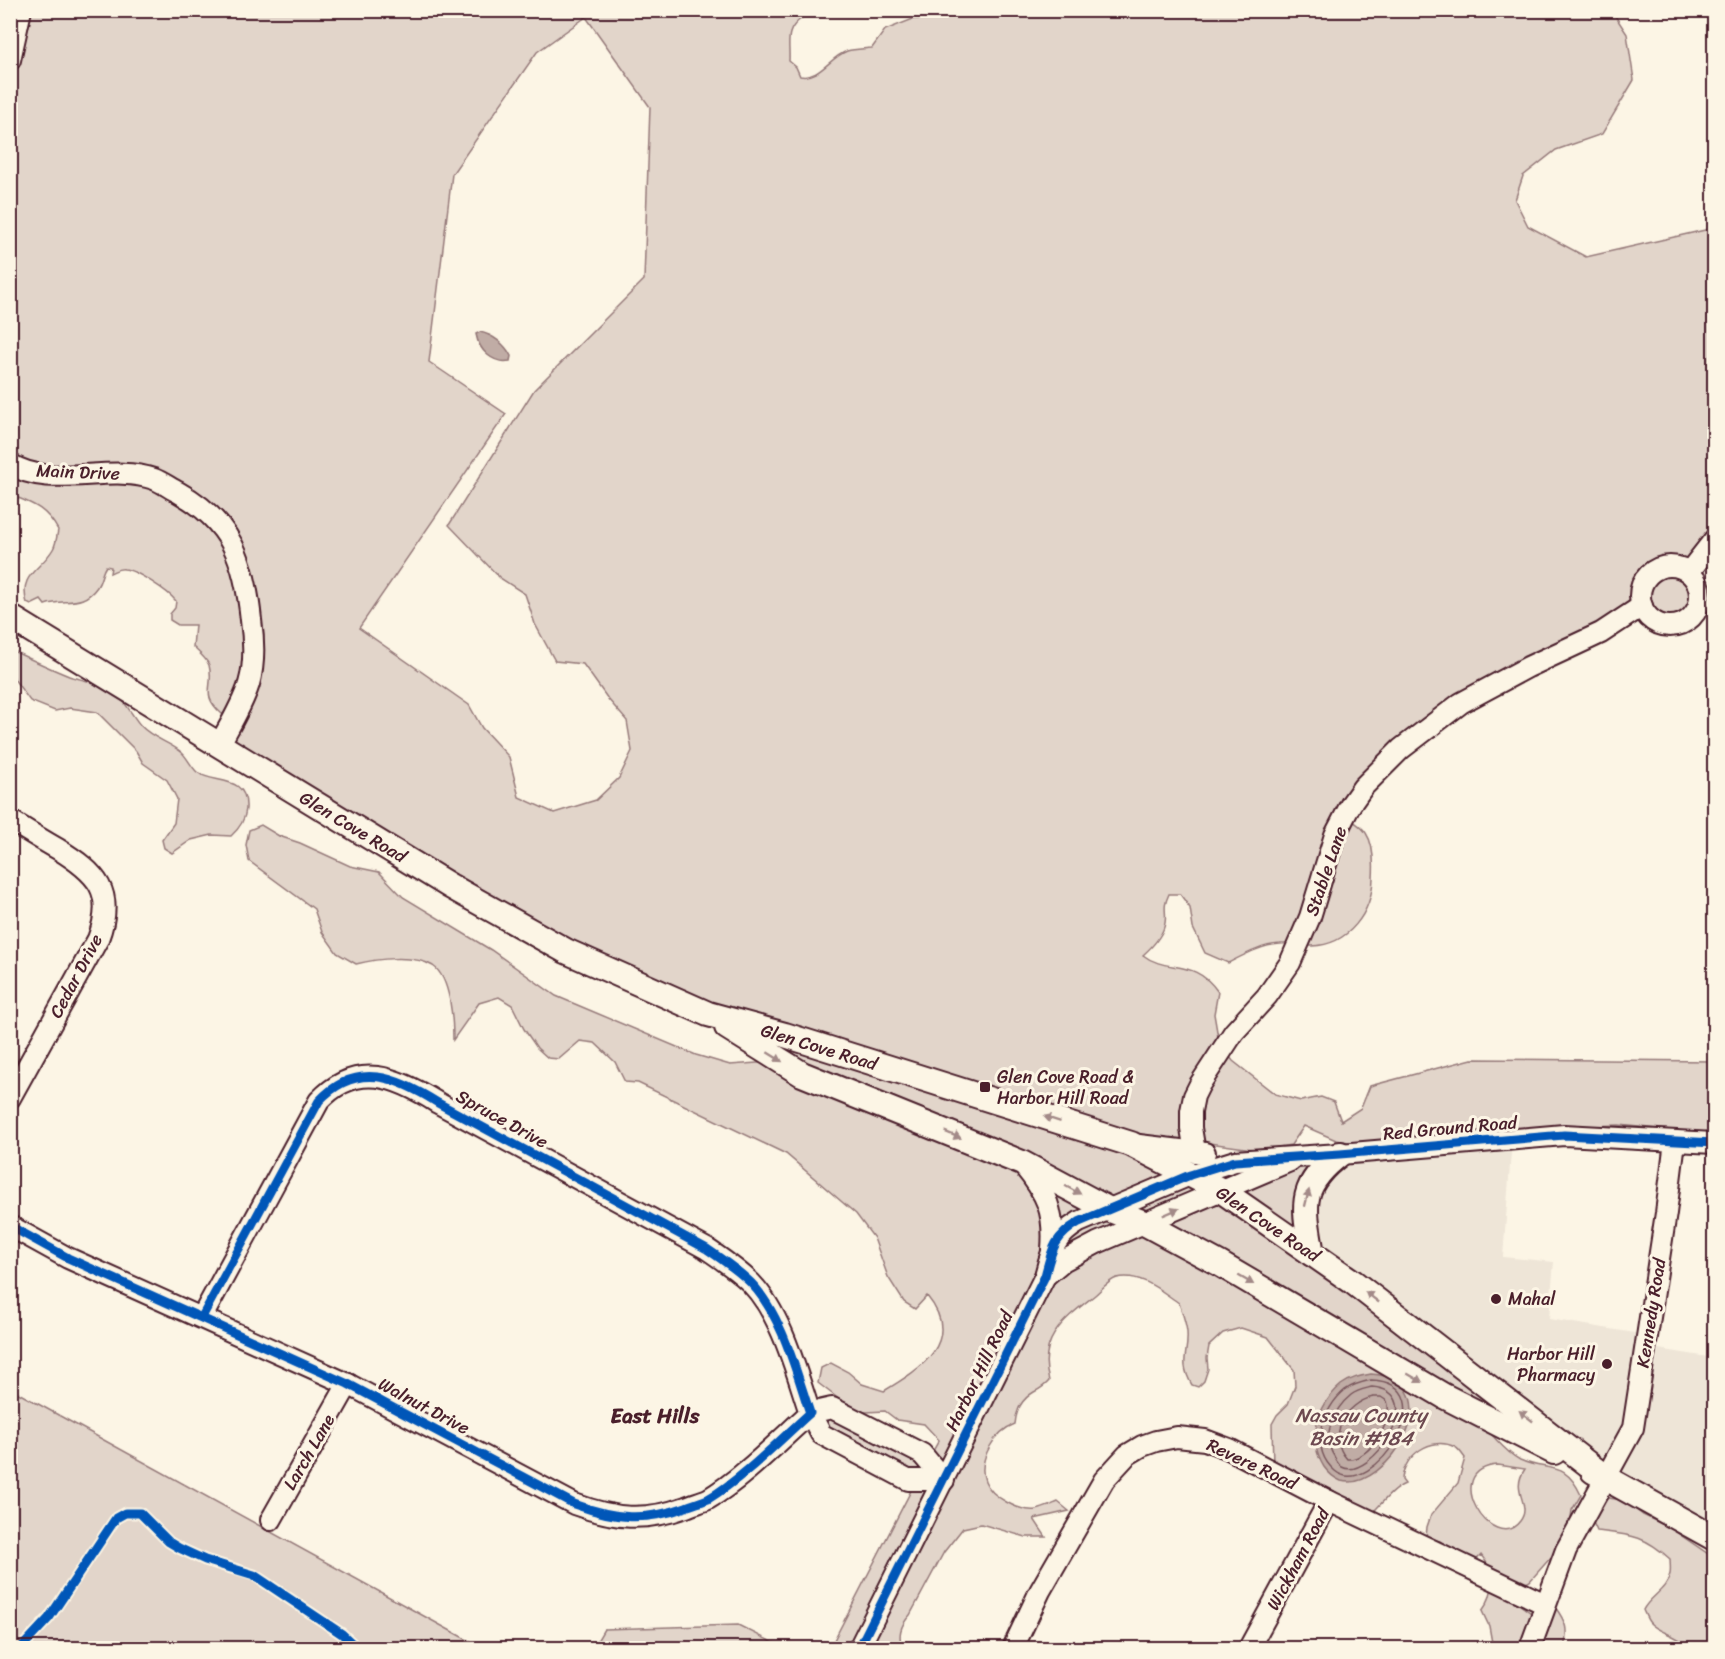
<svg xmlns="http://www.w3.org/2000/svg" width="1725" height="1659" font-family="Sriracha,sans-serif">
<rect width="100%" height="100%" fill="#fcf5e5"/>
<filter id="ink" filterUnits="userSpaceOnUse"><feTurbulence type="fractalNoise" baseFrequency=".0167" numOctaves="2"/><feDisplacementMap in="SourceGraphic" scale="12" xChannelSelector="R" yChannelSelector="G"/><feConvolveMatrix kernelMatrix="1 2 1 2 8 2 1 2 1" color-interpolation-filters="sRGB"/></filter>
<g filter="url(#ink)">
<!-- built -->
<polygon fill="#eee5d7" points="1512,1139 1503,1257 1554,1262 1549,1319 1647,1335 1646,1347 1714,1358 1714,1538 1692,1525 1312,1254 1305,1214 1326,1166"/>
<!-- green -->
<g fill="#e2d5ca" stroke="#967a7a" stroke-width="1.5" fill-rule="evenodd">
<path d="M10,11h783l9,7c-18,13 -12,24 -13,43l7,6 4,9c19,4 30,-19 47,-25 8,-2 17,-2 25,-3l13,-18 28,-11h24l5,-8h670l15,23 7,46 -32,54 -46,16 -33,26 -8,24 13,26 58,31 128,-29v312l-31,29c-22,-8 -43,6 -42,31l-180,103 -98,84 -10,34c4,3 10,7 13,12 8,12 8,31 7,45 -1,34 -24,67 -61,68 -11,1 -21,-3 -32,-2 -18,1 -36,11 -52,19l-23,-10 -12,-25 -3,-20 -10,-14h-11c-7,15 -2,16 -4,29 -2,13 -13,24 -22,32 24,19 51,2 75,37l-4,22 5,29 14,18 42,33 26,7 20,-4 13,5 7,19 20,-13 9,-22 102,-27 242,2v73l-95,-9 -111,4 -107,8 -27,9 -38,-6 -32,-14 -13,19 -31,5 -73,-10 -29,3 40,28 142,-17 -24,23 -4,77 294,224 -156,-79c12,10 27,21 39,33 10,10 18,21 31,28 28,13 45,-1 61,35l-9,15 -3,21 -9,16 -30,34 -13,7 -4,8 3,6 14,10 9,-6 16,1c12,16 13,23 9,41h-71l-4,-22 -7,-15c13,-17 14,-39 -1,-56l-20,21 -5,-23 -16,-12 -14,-3 1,-11 4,-12 27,-32 7,-25c-3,-4 -6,-9 -10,-11 -24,-12 -52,9 -53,33l3,4c-15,6 -26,24 -39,35l-93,-53 -1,-42 5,-9 11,-11 7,-18 -1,-16 -26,-33 -27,-9 -18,5 -14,13 -2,12 1,11 -4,12 -6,6 -6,-2c-14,-24 -3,-31 -5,-53 -1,-10 -5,-20 -8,-29 -18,-12 -39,-31 -62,-25 -8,2 -16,12 -22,17 -30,24 -58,43 -46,86 -5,6 -9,8 -15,11 -12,7 -18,19 -19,32 -20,7 -38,36 -30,57 6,16 35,31 51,29 7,-1 15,-5 22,-8l11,9 -35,8 12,18h-20l-45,-13 -18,4 -19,24 -34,63c-10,11 -12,20 -8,33h-72l86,-167 -95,-47 -11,-21 22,-5 96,52 11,-20 -15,-16 -27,-4 -12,-9 -19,1 -13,-2 -35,-27 3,-15 10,-5 17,9 14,12 22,7c37,-22 80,-50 43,-95l-12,13 -11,-7 -16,-25 -14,-39 -18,-24 -70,-60 -148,-71 -13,-1 -10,-20 -20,-19 -15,-2 -21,18 -11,-1 -11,-10 -13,-19 -12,-24 -13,-8 -20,6 -26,37c0,-19 -2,-62 -20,-74 -19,-12 -57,-7 -77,-2l-19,-11 -15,-21 -8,-23 -65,-48 -3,-16 3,-15 12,-5 18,11 21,7 50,23 29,6 24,25 88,53 65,46 140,59 34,10 42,-3 167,75 -311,-157 -409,-235 13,-33 -10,2c-23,-20 -7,-27 -13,-49 -3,-7 -11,-13 -16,-18l2,-22h-17l-8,-5v-6l5,-6 1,-7c-8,-10 -40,-31 -52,-32 -5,-1 -9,2 -14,4l1,-6 -5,-1c-5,7 -4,14 -9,21 -15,21 -31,11 -52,18l-4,-5 -10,5 -4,-2c-9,-29 14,-33 26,-54 3,-5 4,-13 5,-19 -12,-22 -25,-26 -47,-35zM586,17l64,90 -6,173 -110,110 -85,135 51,53 25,16 10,30 20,37 28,3 25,35 19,22 5,30 -13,27 -23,22 -42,13 -35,-16 -10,-40 -27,-29 -13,-23 -110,-77 147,-214 -77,-52 23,-188 85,-122zM1498,1465l27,4c-16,23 8,35 -5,52 -27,36 -82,-52 -22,-56z"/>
<circle cx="1671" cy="594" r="24"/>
<path d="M11,650c19,9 38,18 58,26 16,5 33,7 47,18 11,9 16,22 25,32 10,11 27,16 39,25 7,5 10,15 17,21 15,13 51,1 49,37 -1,11 -6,19 -15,27l-19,-1 -21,5 -19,13 -8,-5 -2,-8 12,-17 3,-24 -10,-19 -24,-17 -7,-12 -39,-39 -27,-4 -15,3 -25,-10 -16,-22 -3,-13z"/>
<polygon points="11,1389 482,1648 11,1648"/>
<path d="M1608,1498l15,2 20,15 27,13 44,30v87l-2,3h-25l1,-2c-12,-12 -29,-13 -38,-23 -3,-3 -5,-9 -7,-13 6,-13 24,-20 27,-36 1,-4 0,-11 0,-15 -26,-24 -39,-24 -73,-28l-6,-13 5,-8z"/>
<polygon points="738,1625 784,1648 593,1648 604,1629"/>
</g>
<!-- water -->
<g fill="#c0aca5" stroke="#917474" stroke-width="1.5">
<path d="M480,332c13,3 25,12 31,24l-1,5c-17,3 -31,-10 -34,-27z"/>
<path d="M1371,1374c86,6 16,120 -30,107 -7,-3 -12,-7 -17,-14 -17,-27 -7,-61 17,-82 9,-7 19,-9 30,-11z"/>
</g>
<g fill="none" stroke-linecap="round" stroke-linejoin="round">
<!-- shore -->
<g stroke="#79575c" stroke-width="1.5">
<path d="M1371,1380c80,3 1,122 -36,91 -26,-22 -13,-62 10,-81 8,-6 17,-8 26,-10z"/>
<path d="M1372,1387c61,5 -2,95 -30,80 -4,-2 -6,-7 -8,-11 -13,-20 0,-47 17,-61 6,-5 13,-6 21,-8z"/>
<path d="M1373,1397h8l6,4c7,20 -18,60 -40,58 -21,-23 -1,-56 26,-62z"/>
</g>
<defs>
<g id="minor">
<polyline points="10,60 21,10"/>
<path d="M10,464c41,26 99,-1 144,15 8,3 16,9 24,13 54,30 67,69 73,128 3,21 4,43 -2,64 -7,22 -19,41 -30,61"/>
<circle cx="1670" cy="596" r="30"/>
<polyline points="1689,572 1714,540"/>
<path d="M10,820c16,10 32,20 48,29 39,24 58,43 40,90l-88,159"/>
<polyline points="1139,1145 1205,1153"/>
<polyline points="1195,1152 1191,1128 1191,1111 1194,1096 1200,1084 1234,1032 1267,996 1290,963 1310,917 1335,835 1351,804 1363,787 1401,749 1461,703 1528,667 1601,633 1642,606"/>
<path d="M1023,1165c24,29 32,47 29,84"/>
<path d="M10,1226l58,32 280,126 226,120c41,15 70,18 112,3 7,-3 15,-5 22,-8 34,-20 72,-59 102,-86 -14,-41 -28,-98 -59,-130 -13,-13 -28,-23 -44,-34l-269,-146c-41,-26 -81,-43 -119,-2l-117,216"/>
<polyline points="1045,1276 1063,1261 1097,1243 1290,1161"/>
<polygon points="832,1408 922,1454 944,1480 908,1480 821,1434 810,1413"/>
<polyline points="271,1520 348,1384"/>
<path d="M859,1648l186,-372c7,-27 9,-39 34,-54l111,-47 45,-14 105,-7 224,-19 150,8"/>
<polyline points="1013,1648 1040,1591 1104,1480 1127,1455 1142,1446 1156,1441 1177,1437 1205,1440 1229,1449 1329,1501 1545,1604"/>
<polyline points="1249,1648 1329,1501"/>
<polyline points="1530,1648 1566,1550 1633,1428 1666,1213 1675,1141"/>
</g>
<g id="major">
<polyline points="10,617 450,886 566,951 708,1014 785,1035 1131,1144 1222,1191 1353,1282 1606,1478"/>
<polyline points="727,1027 802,1074 1022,1163 1108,1209 1144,1223 1220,1264 1444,1396 1554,1452"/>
<path d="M1312,1254c-8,-48 -15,-67 28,-100"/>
<polyline points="1593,1471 1714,1538"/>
</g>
</defs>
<!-- minor casing -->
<use href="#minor" stroke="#4a1f2b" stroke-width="24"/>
<!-- major casing -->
<use href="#major" stroke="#4a1f2b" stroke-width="28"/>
<!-- minor -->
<use href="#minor" stroke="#fcf5e5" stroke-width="20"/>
<!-- major -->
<use href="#major" stroke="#fcf5e5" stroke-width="24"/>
<defs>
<g id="cycleway">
<path d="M10,1226l58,32 280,126 226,120c41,15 70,18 112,3 7,-3 15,-5 22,-8 34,-20 72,-59 102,-86 -14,-41 -28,-98 -59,-130 -13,-13 -28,-23 -44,-34l-269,-146c-41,-26 -81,-43 -119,-2l-117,216"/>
<polyline points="21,1648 49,1618 116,1518 125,1513 140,1513 169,1542 179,1548 205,1560 254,1575 342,1634 357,1648"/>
<path d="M859,1648l186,-372c7,-27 9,-39 34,-54l111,-47 45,-14 105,-7 224,-19 150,8"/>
</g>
</defs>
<!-- cycleway casing -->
<use href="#cycleway" stroke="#fcf5e5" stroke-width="13"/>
<!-- cycleway -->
<use href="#cycleway" stroke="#0057b8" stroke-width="9"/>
</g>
<!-- one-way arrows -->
<defs><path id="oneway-solid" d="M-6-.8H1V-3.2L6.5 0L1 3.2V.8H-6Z" transform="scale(1.5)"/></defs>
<g fill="#a38a88">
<use href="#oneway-solid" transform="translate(775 1057) rotate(32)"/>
<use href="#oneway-solid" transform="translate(1052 1119) rotate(-162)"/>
<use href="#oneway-solid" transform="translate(953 1135) rotate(22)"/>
<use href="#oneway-solid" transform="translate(1073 1190) rotate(28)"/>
<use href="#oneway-solid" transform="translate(1307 1198) rotate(-76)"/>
<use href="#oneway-solid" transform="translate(1171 1212) rotate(-23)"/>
<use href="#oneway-solid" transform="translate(1246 1280) rotate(30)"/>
<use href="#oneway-solid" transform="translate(1372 1297) rotate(-142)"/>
<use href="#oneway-solid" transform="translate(1415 1378) rotate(30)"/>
<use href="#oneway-solid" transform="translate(1526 1416) rotate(-142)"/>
</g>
</g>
<!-- markers -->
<g fill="#4a1f2b" stroke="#fcf5e5" stroke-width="2">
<rect x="979" y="1081" width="12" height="12" rx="3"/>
<circle cx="1496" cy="1299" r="6"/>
<circle cx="1607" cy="1364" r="6"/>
</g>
<g text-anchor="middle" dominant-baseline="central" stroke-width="6" stroke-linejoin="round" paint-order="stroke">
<!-- street labels -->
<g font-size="18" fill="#4a1f2b" stroke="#fcf5e5">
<text transform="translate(78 472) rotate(2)">Main Drive</text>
<text transform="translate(353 827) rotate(31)">Glen Cove Road</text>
<text transform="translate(1326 871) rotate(-71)">Stable Lane</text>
<text transform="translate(76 976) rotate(-62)">Cedar Drive</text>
<text transform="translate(819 1047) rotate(17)">Glen Cove Road</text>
<text transform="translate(502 1119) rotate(29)">Spruce Drive</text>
<text transform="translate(1450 1128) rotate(-5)">Red Ground Road</text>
<text transform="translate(1268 1224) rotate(34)">Glen Cove Road</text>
<text transform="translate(1651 1313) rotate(-81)">Kennedy Road</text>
<text transform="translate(979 1371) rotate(-64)">Harbor Hill Road</text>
<text transform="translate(424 1406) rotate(28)">Walnut Drive</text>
<text transform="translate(309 1452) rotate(-60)">Larch Lane</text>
<text transform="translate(1252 1464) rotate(25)">Revere Road</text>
<text transform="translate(1298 1559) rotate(-62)">Wickham Road</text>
</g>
<!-- poi labels -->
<g font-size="18" fill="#4a1f2b" stroke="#fcf5e5" text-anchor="start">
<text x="997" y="1077">Glen Cove Road &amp;<tspan x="997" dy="21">Harbor Hill Road</tspan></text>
<text x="1508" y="1299">Mahal</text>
<text x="1595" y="1354" text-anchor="end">Harbor Hill<tspan x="1595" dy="21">Pharmacy</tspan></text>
</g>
<!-- water labels -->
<g font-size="20" font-style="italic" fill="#6d4950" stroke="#fcf5e5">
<text x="1361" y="1415">Nassau County<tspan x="1361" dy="23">Basin #184</tspan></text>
</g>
<!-- quarter labels -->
<g font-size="21" font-weight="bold" fill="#4a1f2b" stroke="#fcf5e5">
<text x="655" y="1416">East Hills</text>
</g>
</g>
<!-- margin -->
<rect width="1725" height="1659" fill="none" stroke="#fcf5e5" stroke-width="36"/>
<rect x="18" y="18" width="1689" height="1623" fill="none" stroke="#4a1f2b" stroke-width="2" filter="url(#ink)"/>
</svg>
